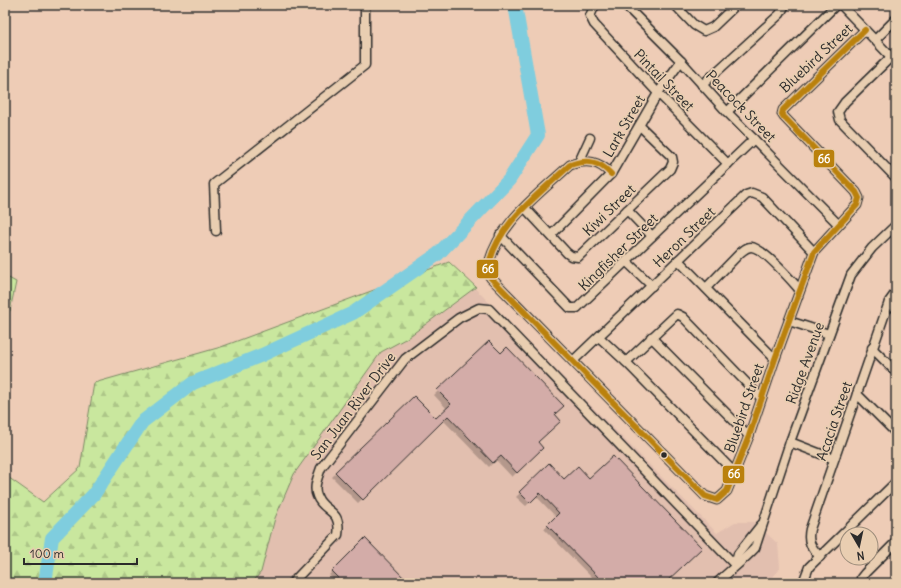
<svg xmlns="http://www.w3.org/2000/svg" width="901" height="588" font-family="Delius,sans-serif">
<defs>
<pattern id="forest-firs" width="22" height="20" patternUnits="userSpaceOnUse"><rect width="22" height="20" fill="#c9e79e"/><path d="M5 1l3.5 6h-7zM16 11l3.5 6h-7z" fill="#adc688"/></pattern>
</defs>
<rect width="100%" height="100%" fill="#eeccb6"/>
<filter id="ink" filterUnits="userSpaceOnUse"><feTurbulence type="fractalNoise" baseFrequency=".025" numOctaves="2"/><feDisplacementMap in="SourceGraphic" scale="8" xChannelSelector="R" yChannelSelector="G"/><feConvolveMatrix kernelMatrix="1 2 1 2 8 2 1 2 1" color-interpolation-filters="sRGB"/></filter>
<g filter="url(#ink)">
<!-- built -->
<polygon fill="#e2bfaf" points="449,262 717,533 735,522 754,522 778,544 780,567 769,583 64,583 230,392"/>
<!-- forest -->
<g fill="url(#forest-firs)" stroke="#7a8964">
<polygon points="449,262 476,287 407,338 381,352 294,474 275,518 261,572 252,583 5,583 5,475 43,502 80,468 94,383 221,347"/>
<polygon points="5,276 16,282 10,311 5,313"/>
</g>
<!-- shadow -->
<g fill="#0003">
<polygon points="896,151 896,162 890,157"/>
<polygon points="489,342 554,415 537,442 542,448 512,477 496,460 489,467 443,420 358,503 332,477 414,397 436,419 447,409 434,395"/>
<polygon points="549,465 664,583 597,583 544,529 556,517 536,496 526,506 516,497"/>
<polygon points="365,540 407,583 337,583 329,575"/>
</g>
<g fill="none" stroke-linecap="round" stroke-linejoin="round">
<!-- river -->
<polyline stroke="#7fcdde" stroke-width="14" points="45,583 52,538 94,494 142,422 193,383 262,355 353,313 438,254 509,180 538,135 515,5"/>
</g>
<!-- building -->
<g fill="#d3aca8" stroke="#2b2b2b">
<polygon points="489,341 501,353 507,347 564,406 555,414 561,421 538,442 543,448 517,473 501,456 493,463 448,416 363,500 335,472 414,396 436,418 451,404 437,390"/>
<polygon points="613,456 702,548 665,583 604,583 547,525 559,513 540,493 530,503 519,492 549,463 564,479 578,466 589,478"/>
<polygon points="365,538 409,583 344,583 332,571"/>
</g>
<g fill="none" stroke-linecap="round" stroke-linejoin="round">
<defs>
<g id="minor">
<polyline points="595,5 590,16 594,24 658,93 728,164"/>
<polyline points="625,5 681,61 727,112 838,224"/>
<polyline points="675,5 694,25 704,31 713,27 736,5"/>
<polyline points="841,5 896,62"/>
<polyline points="875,40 896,19"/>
<polyline points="891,57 845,102 838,112 840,120 896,178"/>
<polyline points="702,85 780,14 785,5"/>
<polyline points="727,112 836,5"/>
<polyline points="579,162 590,138"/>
<path d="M611,174c-12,-13 -24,-15 -41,-9 -33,31 -75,60 -83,107l4,6 214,218 12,4 10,-9 22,-55 26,-77 39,-107 43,-47 2,-7 -3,-6 -72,-75 -2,-3 1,-4 82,-80"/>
<polyline points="525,208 567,253 571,256 578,257 670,169 673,162 672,157 640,126"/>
<polyline points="627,210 652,236"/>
<polyline points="216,231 214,184 365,65 365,5"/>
<polyline points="500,235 570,308 577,308 754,139"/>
<polyline points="551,235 611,174 658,93 681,61"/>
<polyline points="678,260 775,359"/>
<polyline points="626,261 652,286"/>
<path d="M706,288l34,-35c4,-3 6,-6 11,-6 11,0 40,33 48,42"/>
<polyline points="889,302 896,309"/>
<polyline points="789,321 829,334"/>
<polyline points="599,337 626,362 735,473"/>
<polyline points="651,337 749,436"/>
<polyline points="872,348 896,372"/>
<polyline points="573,361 746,195 752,193 762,197 814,252"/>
<polyline points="626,362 677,314 683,317 761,398"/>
<polyline points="857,394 896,433"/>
<polyline points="790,442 834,459"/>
<path d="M820,557c-9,-10 -13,-15 -10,-28l79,-227 7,-10"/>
<polyline points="735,565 738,554 761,525"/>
<path d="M292,583l46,-48c4,-27 -15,-22 -21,-39 -4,-9 1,-19 4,-28l84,-109 54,-41 20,-10 10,1 246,256"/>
<path d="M717,583c12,-12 26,-22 38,-35l35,-106 61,-167 21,-27 24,-23"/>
<polyline points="805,583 804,580 809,567 896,482"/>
<polyline points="861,583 861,578 865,573 896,542"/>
</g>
</defs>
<!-- minor casing -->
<use href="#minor" stroke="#2b2b2b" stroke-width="11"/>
<!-- minor -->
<use href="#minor" stroke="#e9ceb1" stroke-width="8"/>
<defs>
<path id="bus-1" d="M611,174c-12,-13 -24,-15 -41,-9 -33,31 -75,60 -83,107l4,6 214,218 12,4 10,-9 22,-55 26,-77 39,-107 43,-47 2,-7 -3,-6 -72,-75 -2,-3 1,-4 82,-80"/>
</defs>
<!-- bus-1 casing -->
<use href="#bus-1" stroke="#e9ceb1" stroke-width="9"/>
<!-- bus-1 -->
<use href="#bus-1" stroke="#ba810d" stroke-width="6"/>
</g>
</g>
<!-- markers -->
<circle fill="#2b2b2b" stroke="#e9ceb1" stroke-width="1.5" cx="664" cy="455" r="3.5"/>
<g text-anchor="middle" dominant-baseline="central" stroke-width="3.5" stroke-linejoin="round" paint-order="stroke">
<!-- street labels -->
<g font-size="14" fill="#2b2b2b" stroke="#e9ceb1">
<text transform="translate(816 58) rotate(-43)">Bluebird Street</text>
<text transform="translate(664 80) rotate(46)">Pintail Street</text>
<text transform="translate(741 106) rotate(46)">Peacock Street</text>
<text transform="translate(624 126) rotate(-60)">Lark Street</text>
<text transform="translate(609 210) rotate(-44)">Kiwi Street</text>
<text transform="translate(684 237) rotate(-44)">Heron Street</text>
<text transform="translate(618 252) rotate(-44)">Kingfisher Street</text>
<text transform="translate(805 363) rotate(-70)">Ridge Avenue</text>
<text transform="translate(353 406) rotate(-53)">San Juan River Drive</text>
<text transform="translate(744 408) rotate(-71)">Bluebird Street</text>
<text transform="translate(834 421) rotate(-71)">Acacia Street</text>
</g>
</g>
<g stroke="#e9ceb1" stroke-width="1.5">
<rect x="813" y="149" width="22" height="19" rx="4" fill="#ba810d"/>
<rect x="476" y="259" width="23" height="20" rx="4" fill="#ba810d"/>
<rect x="722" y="465" width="23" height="19" rx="4" fill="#ba810d"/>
</g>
<g font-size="11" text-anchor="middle" font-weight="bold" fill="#fff">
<text x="824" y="163">66</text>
<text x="488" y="273">66</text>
<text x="734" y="478">66</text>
</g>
<!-- margin -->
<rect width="901" height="588" fill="none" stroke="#e9ceb1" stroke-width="20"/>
<rect x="10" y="10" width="881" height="568" fill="none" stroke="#2b2b2b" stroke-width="1.5" filter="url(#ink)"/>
<!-- north arrow -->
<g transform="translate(859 546) rotate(171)"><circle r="19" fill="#e9ceb1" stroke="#9d8d7b"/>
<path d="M0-3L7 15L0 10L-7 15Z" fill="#2b2b2b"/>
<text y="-6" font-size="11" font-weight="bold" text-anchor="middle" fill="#2b2b2b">N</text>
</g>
<!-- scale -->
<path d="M24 558v6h113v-6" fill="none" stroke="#2b2b2b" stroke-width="2"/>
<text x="30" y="558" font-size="12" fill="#2b2b2b" stroke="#e9ceb1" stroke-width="3" paint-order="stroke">100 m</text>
</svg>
